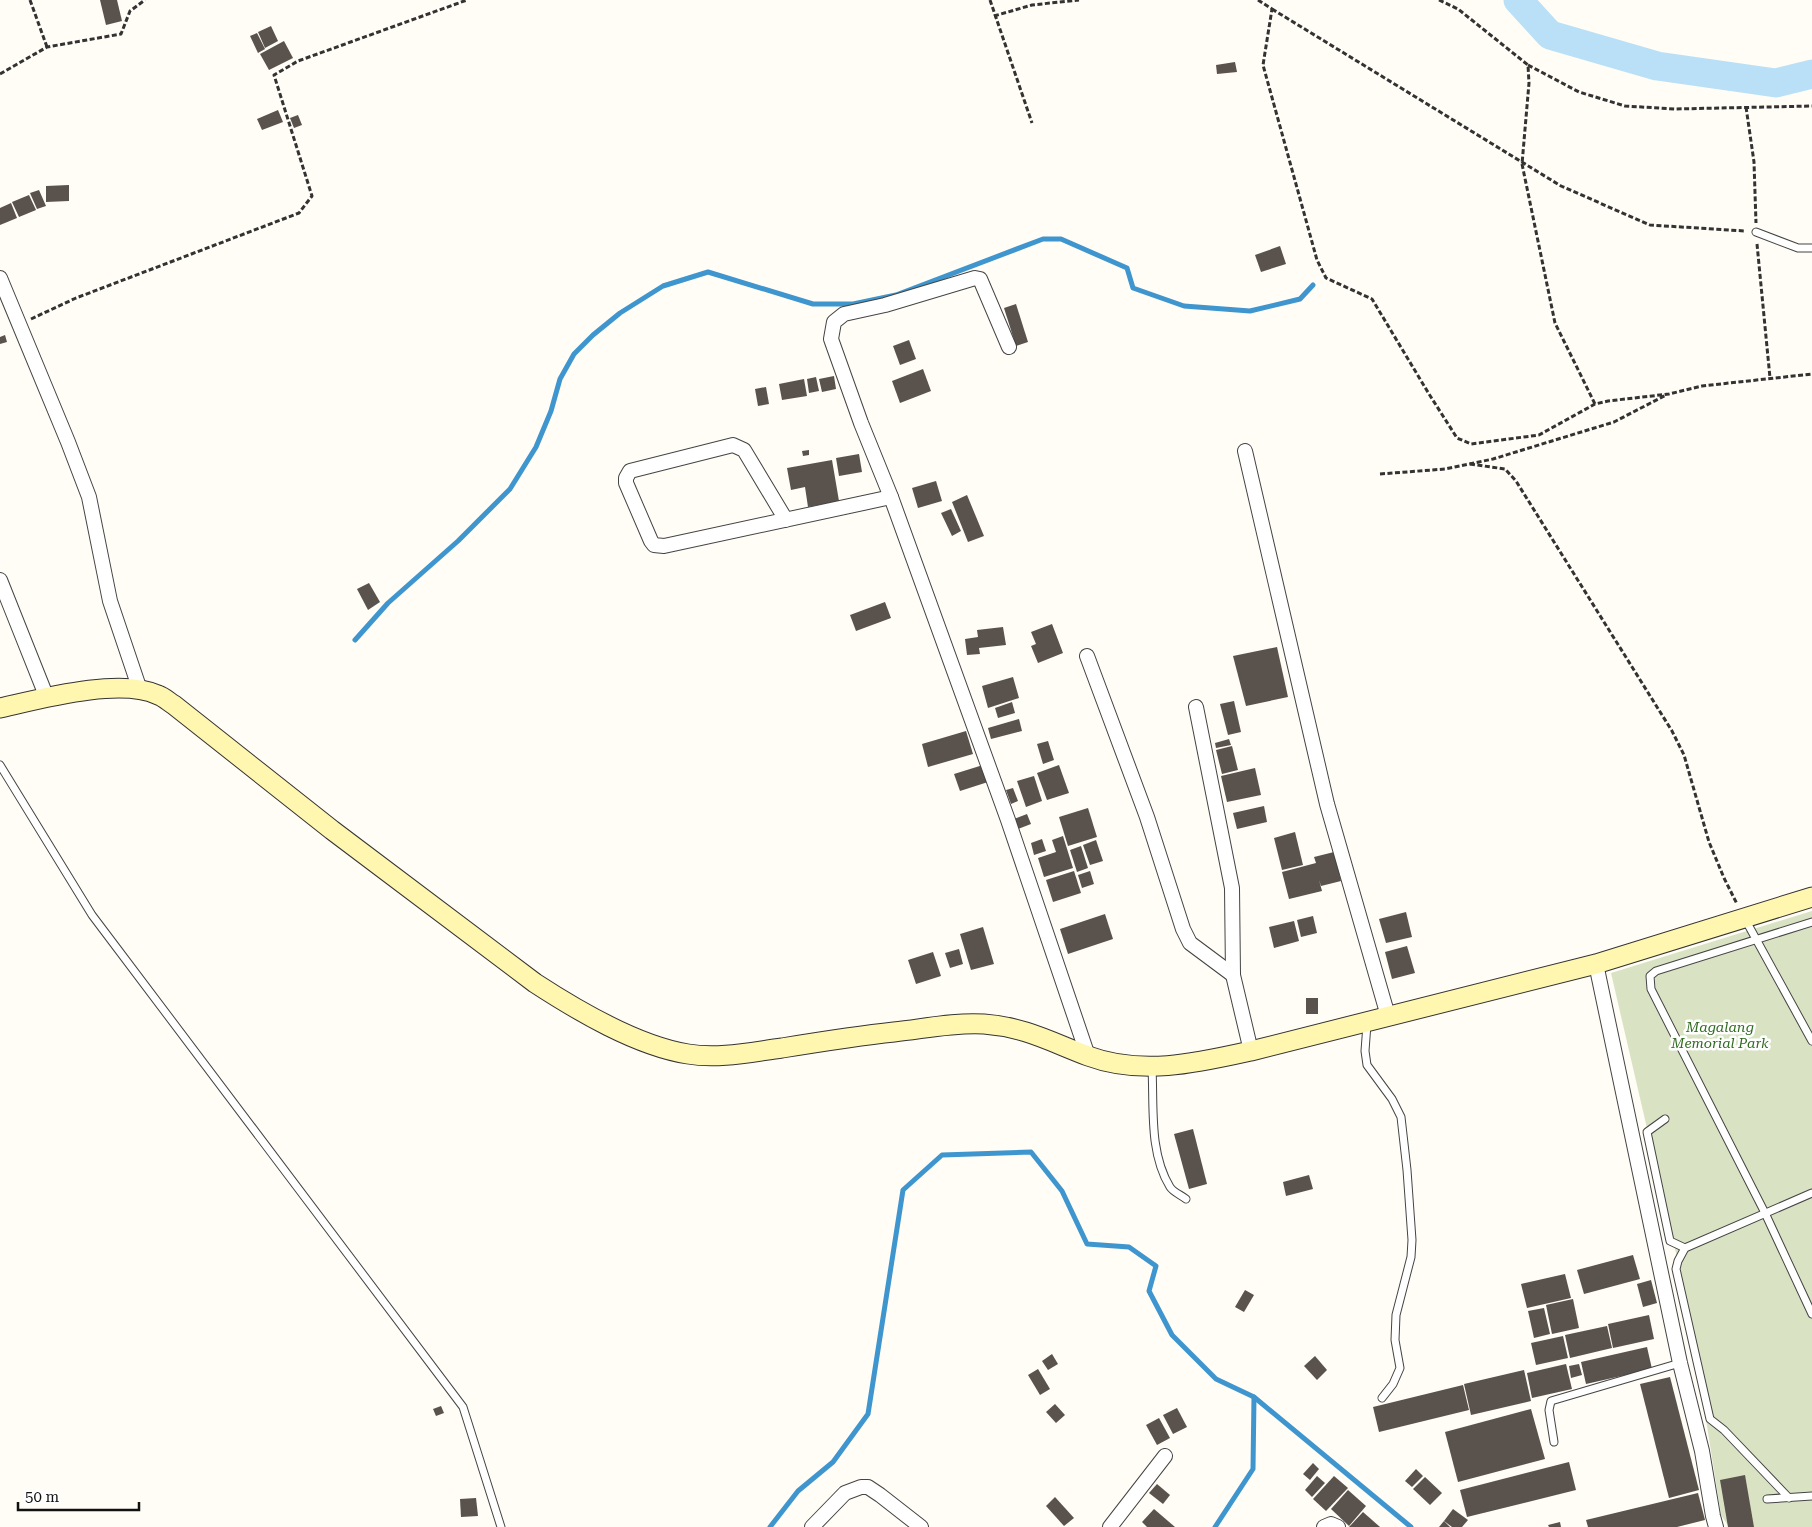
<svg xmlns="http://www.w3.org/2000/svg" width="1812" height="1527" font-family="'Roboto Serif',serif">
<rect width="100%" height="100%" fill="#fffdf5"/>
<!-- cemetery -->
<polygon fill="#d9e3c4" points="1812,911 1812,1527 1729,1527 1721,1515 1688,1305 1611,973"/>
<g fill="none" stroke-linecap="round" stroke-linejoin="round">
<!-- stream -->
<g stroke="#3f96cf" stroke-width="5">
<polyline points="355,640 388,603 458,541 510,489 536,447 551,411 560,379 574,354 593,335 620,313 663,286 708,272 813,304 853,304 896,295 1043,239 1061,239 1127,268 1133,288 1184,306 1250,311 1300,299 1313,285"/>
<polyline points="770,1527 798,1491 833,1462 868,1414 903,1190 942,1155 1031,1152 1062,1191 1087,1244 1129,1247 1156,1266 1149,1291 1172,1335 1216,1379 1254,1397 1411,1527"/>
<polyline points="1215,1527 1253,1469 1254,1397"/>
</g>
<!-- river -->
<polyline stroke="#b9e0f7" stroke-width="29" points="1518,0 1550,35 1657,66 1776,83 1812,74"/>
</g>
<!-- building -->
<g fill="#5a524d">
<polygon points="100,0 117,0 122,21 106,25"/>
<polygon points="271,26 278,41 265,48 258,32"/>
<polygon points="257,33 265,49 258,53 250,36"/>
<polygon points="284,41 293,58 269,70 260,54"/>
<polygon points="1235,62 1237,72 1217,74 1216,65"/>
<polygon points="278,110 283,122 262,130 257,119"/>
<polygon points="298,115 302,125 294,128 290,118"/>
<polygon points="69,185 69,201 46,202 46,186"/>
<polygon points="39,190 46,206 37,209 30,193"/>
<polygon points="29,195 36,210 19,217 12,202"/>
<polygon points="11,203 17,218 0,225 0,208"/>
<polygon points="1280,246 1286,264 1261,272 1255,255"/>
<polygon points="1016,304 1028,342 1016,346 1004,308"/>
<polygon points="5,335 7,342 0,344 0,337"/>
<polygon points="909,340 916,359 900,365 893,346"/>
<polygon points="923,369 931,391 900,403 892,381"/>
<polygon points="834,376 836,389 822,392 819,379"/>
<polygon points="816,377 819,391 809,393 807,379"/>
<polygon points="804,379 807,396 782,400 779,384"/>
<polygon points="766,387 769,404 758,406 755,389"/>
<polygon points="809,450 809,455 803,456 802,451"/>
<polygon points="859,454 862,472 839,476 836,458"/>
<polygon points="832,460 839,501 808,507 805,487 791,490 787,468"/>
<polygon points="936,481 942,501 918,508 912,488"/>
<polygon points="967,495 984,536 968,542 952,502"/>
<polygon points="951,509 961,531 952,536 941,513"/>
<polygon points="369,583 380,602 368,610 357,589"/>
<polygon points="885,602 891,618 856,631 850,615"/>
<polygon points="1052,624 1063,653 1038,663 1031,646 1036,644 1031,632"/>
<polygon points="1003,627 1006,645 979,648 980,654 967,655 965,639 978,637 977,630"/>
<polygon points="1277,647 1288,697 1246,706 1233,656"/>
<polygon points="1013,677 1019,698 988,708 982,686"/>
<polygon points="1234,701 1241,732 1228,735 1220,704"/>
<polygon points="1012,702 1015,713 998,718 995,708"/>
<polygon points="1019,719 1022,731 991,739 988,728"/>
<polygon points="966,731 973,754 928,767 922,744"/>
<polygon points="1229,739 1231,745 1216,748 1215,743"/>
<polygon points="1048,741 1054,760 1043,764 1037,744"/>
<polygon points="1232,746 1238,770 1222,774 1216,750"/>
<polygon points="983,765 988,782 960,791 954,774"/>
<polygon points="1059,765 1069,793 1047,800 1037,773"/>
<polygon points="1255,768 1261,795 1227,802 1221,776"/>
<polygon points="1034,776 1042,801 1026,807 1017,781"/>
<polygon points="1013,788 1018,801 1011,804 1006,790"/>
<polygon points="1264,806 1267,822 1237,829 1233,813"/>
<polygon points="1088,808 1097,837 1068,846 1059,817"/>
<polygon points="1027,814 1031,824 1018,829 1014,819"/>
<polygon points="1295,832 1303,865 1282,870 1274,838"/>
<polygon points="1063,836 1073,868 1044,877 1038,858 1056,852 1052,840"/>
<polygon points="1042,839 1046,851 1034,855 1031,843"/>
<polygon points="1096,840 1103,861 1090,865 1083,845"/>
<polygon points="1081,846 1088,868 1077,872 1070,850"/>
<polygon points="1334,852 1341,881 1321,886 1319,880 1322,891 1289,899 1282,872 1316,863 1314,857"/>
<polygon points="1074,871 1081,893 1053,902 1046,880"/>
<polygon points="1090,871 1094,884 1082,888 1078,875"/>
<polygon points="1406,912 1412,937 1386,943 1379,919"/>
<polygon points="1105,914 1113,939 1068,954 1060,929"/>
<polygon points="1313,916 1317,933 1301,937 1297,920"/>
<polygon points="1294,921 1299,941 1274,948 1269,927"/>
<polygon points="983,927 994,964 971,970 960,934"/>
<polygon points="1407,946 1415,973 1392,979 1385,952"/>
<polygon points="959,949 963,964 950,968 945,953"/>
<polygon points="933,952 941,976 916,984 908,960"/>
<rect x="1306" y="998" width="12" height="16"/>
<polygon points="1193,1129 1207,1184 1189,1189 1174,1134"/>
<polygon points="1309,1175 1313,1189 1286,1196 1283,1182"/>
<polygon points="1633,1255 1640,1279 1584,1294 1577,1270"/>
<polygon points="1565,1274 1571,1298 1527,1308 1521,1284"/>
<polygon points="1651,1280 1657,1303 1643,1307 1637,1284"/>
<polygon points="1245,1290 1254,1295 1244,1312 1235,1307"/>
<polygon points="1573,1299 1579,1328 1552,1334 1546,1305"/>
<polygon points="1544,1308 1550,1334 1534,1338 1528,1311"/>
<polygon points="1649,1315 1654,1339 1613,1348 1608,1324"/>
<polygon points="1607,1326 1612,1348 1570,1358 1565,1335"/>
<polygon points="1563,1336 1568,1358 1536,1365 1531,1343"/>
<polygon points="1647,1347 1652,1369 1586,1384 1581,1362"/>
<polygon points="1052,1354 1058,1364 1048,1370 1042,1361"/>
<polygon points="1315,1356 1327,1370 1317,1380 1304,1366"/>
<polygon points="1566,1364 1572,1389 1532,1398 1527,1373"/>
<polygon points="1579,1364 1582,1375 1571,1378 1569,1366"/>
<polygon points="1038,1369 1050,1389 1040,1395 1028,1375"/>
<polygon points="1524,1370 1531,1401 1471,1415 1464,1384"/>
<polygon points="1670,1377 1699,1490 1669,1498 1640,1384"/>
<polygon points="1463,1385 1469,1410 1379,1432 1373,1407"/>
<polygon points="1055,1404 1065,1415 1056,1423 1046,1412"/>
<polygon points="441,1406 444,1413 436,1416 433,1409"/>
<polygon points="1177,1408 1187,1427 1173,1434 1163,1415"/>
<polygon points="1531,1409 1545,1459 1458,1482 1445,1432"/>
<polygon points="1159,1418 1170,1438 1157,1445 1146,1425"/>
<polygon points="1569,1462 1576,1490 1467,1517 1460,1490"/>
<polygon points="1313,1463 1319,1469 1310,1480 1303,1474"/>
<polygon points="1416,1469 1423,1476 1412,1487 1405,1481"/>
<polygon points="1745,1475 1754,1527 1728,1527 1720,1480"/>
<polygon points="1317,1476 1325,1483 1312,1497 1305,1490"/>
<polygon points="1334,1476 1348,1488 1326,1511 1313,1499"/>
<polygon points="1425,1477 1442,1493 1430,1505 1413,1489"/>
<polygon points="1157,1484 1170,1495 1163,1504 1149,1493"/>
<polygon points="1348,1490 1366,1506 1349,1526 1331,1509"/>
<polygon points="1698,1493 1705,1520 1677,1527 1588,1527 1586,1520"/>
<polygon points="1055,1497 1074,1518 1064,1526 1046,1506"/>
<polygon points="476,1498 478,1516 461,1517 460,1499"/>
<polygon points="1154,1509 1175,1527 1147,1527 1142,1522"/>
<polygon points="1453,1509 1468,1520 1462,1527 1452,1527 1444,1521"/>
<polygon points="1363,1512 1380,1527 1349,1527"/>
<polygon points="1444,1521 1450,1527 1439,1527"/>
<polygon points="1560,1522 1561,1527 1549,1527 1548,1525"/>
</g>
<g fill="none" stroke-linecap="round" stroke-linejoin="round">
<defs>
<g id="lane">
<polyline points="1756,232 1798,248 1812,248"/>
<polyline points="0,765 92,915 463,1407 501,1527"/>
<polyline points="1745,919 1812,1041"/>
<polyline points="1812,922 1656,971 1650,976 1651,989 1765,1213 1812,1314"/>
<polyline points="1367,1024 1365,1051 1367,1065 1392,1099 1401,1117 1407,1170 1412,1240 1411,1257 1396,1315 1395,1340 1400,1368 1393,1384 1382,1398"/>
<path d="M1152,1068c2,39 -3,85 18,119 3,5 11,8 16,12"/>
<polyline points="1665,1119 1647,1132 1670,1241 1685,1248"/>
<polyline points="1554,1442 1549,1410 1551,1401 1680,1363"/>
<polyline points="1789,1498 1724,1430 1710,1419 1676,1269 1678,1261 1685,1248 1812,1193"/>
<polyline points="1767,1499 1812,1496"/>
</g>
<g id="street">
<polyline points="0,278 68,442 89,497 110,601 140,690"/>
<polyline points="1009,347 980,279 975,278 885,305 844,314 834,322 831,339 861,423 891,497 1008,820 1088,1056"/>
<polyline points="1245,451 1327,804 1388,1016"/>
<polyline points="786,520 744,450 733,445 630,471 626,478 626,483 651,541 654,545 664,546 891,497"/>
<polyline points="0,580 47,698"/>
<polyline points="1087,656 1147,817 1183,929 1190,943 1233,975"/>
<polyline points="1196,707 1232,888 1233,975 1251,1051"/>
<polyline points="1596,964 1680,1363 1702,1451 1713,1516 1716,1527"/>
<polyline points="812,1527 845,1493 861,1487 868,1487 880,1495 921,1527"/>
<polyline points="1110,1527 1165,1456"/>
<polyline points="1324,1527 1331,1524 1338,1527"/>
</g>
<path id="secondary" d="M0,708c40,-9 120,-31 158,-13 6,2 11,7 16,10l158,125 203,153c43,28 102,63 153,71 31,5 63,-2 94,-6 37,-6 74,-12 112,-16 29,-3 60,-10 90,-8 41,3 67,18 104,32 54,20 109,7 163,-5l345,-87 216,-67"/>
</defs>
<!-- lane casing -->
<use href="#lane" stroke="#444" stroke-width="9"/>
<!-- street casing -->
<use href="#street" stroke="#444" stroke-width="16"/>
<!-- secondary casing -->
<use href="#secondary" stroke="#333" stroke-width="21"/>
<!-- path -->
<g stroke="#333" stroke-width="3" stroke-dasharray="5 2.5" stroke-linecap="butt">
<polyline points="30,0 47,47"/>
<polyline points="990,0 1032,123"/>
<polyline points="1258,0 1272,9 1263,65 1317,260 1326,278 1372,299 1429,394 1457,438 1471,444 1539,435 1595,404 1608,401 1669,394 1702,386 1812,374"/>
<polyline points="1439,0 1458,9 1528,65 1529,83 1522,164 1555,323 1595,404"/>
<polyline points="1272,9 1561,186 1650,225 1745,231"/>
<polyline points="994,16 1032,5 1079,0"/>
<polyline points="1528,65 1579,92 1625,106 1675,109 1812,106"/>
<polyline points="0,74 47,47 121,34 130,11 145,0"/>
<polyline points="1746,107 1754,162 1756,223"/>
<polyline points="1757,244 1770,378"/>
<polyline points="31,319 76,298 299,213 312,196 274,75 298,61 467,0"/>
<polyline points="1470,464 1505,469 1516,481 1672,731 1684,755 1709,842 1724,878 1737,904"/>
<polyline points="1380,474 1445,469 1493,459 1614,422 1666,395"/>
</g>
<!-- lane -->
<use href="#lane" stroke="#fff" stroke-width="7"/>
<!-- street -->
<use href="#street" stroke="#fff" stroke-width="14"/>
<!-- secondary -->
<use href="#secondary" stroke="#fff6b0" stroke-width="19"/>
</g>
<g text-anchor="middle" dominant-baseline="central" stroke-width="5" stroke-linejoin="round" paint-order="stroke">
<!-- park labels -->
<g font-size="14" font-style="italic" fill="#2f6b1f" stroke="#fff">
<text x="1720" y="1027">Magalang<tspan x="1720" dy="16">Memorial Park</tspan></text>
</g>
</g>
<!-- scale -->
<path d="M18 1502v8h121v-8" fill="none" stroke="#111111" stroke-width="2.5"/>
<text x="25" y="1502" font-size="15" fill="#111111" stroke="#ffffff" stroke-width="4" paint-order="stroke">50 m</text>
</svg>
